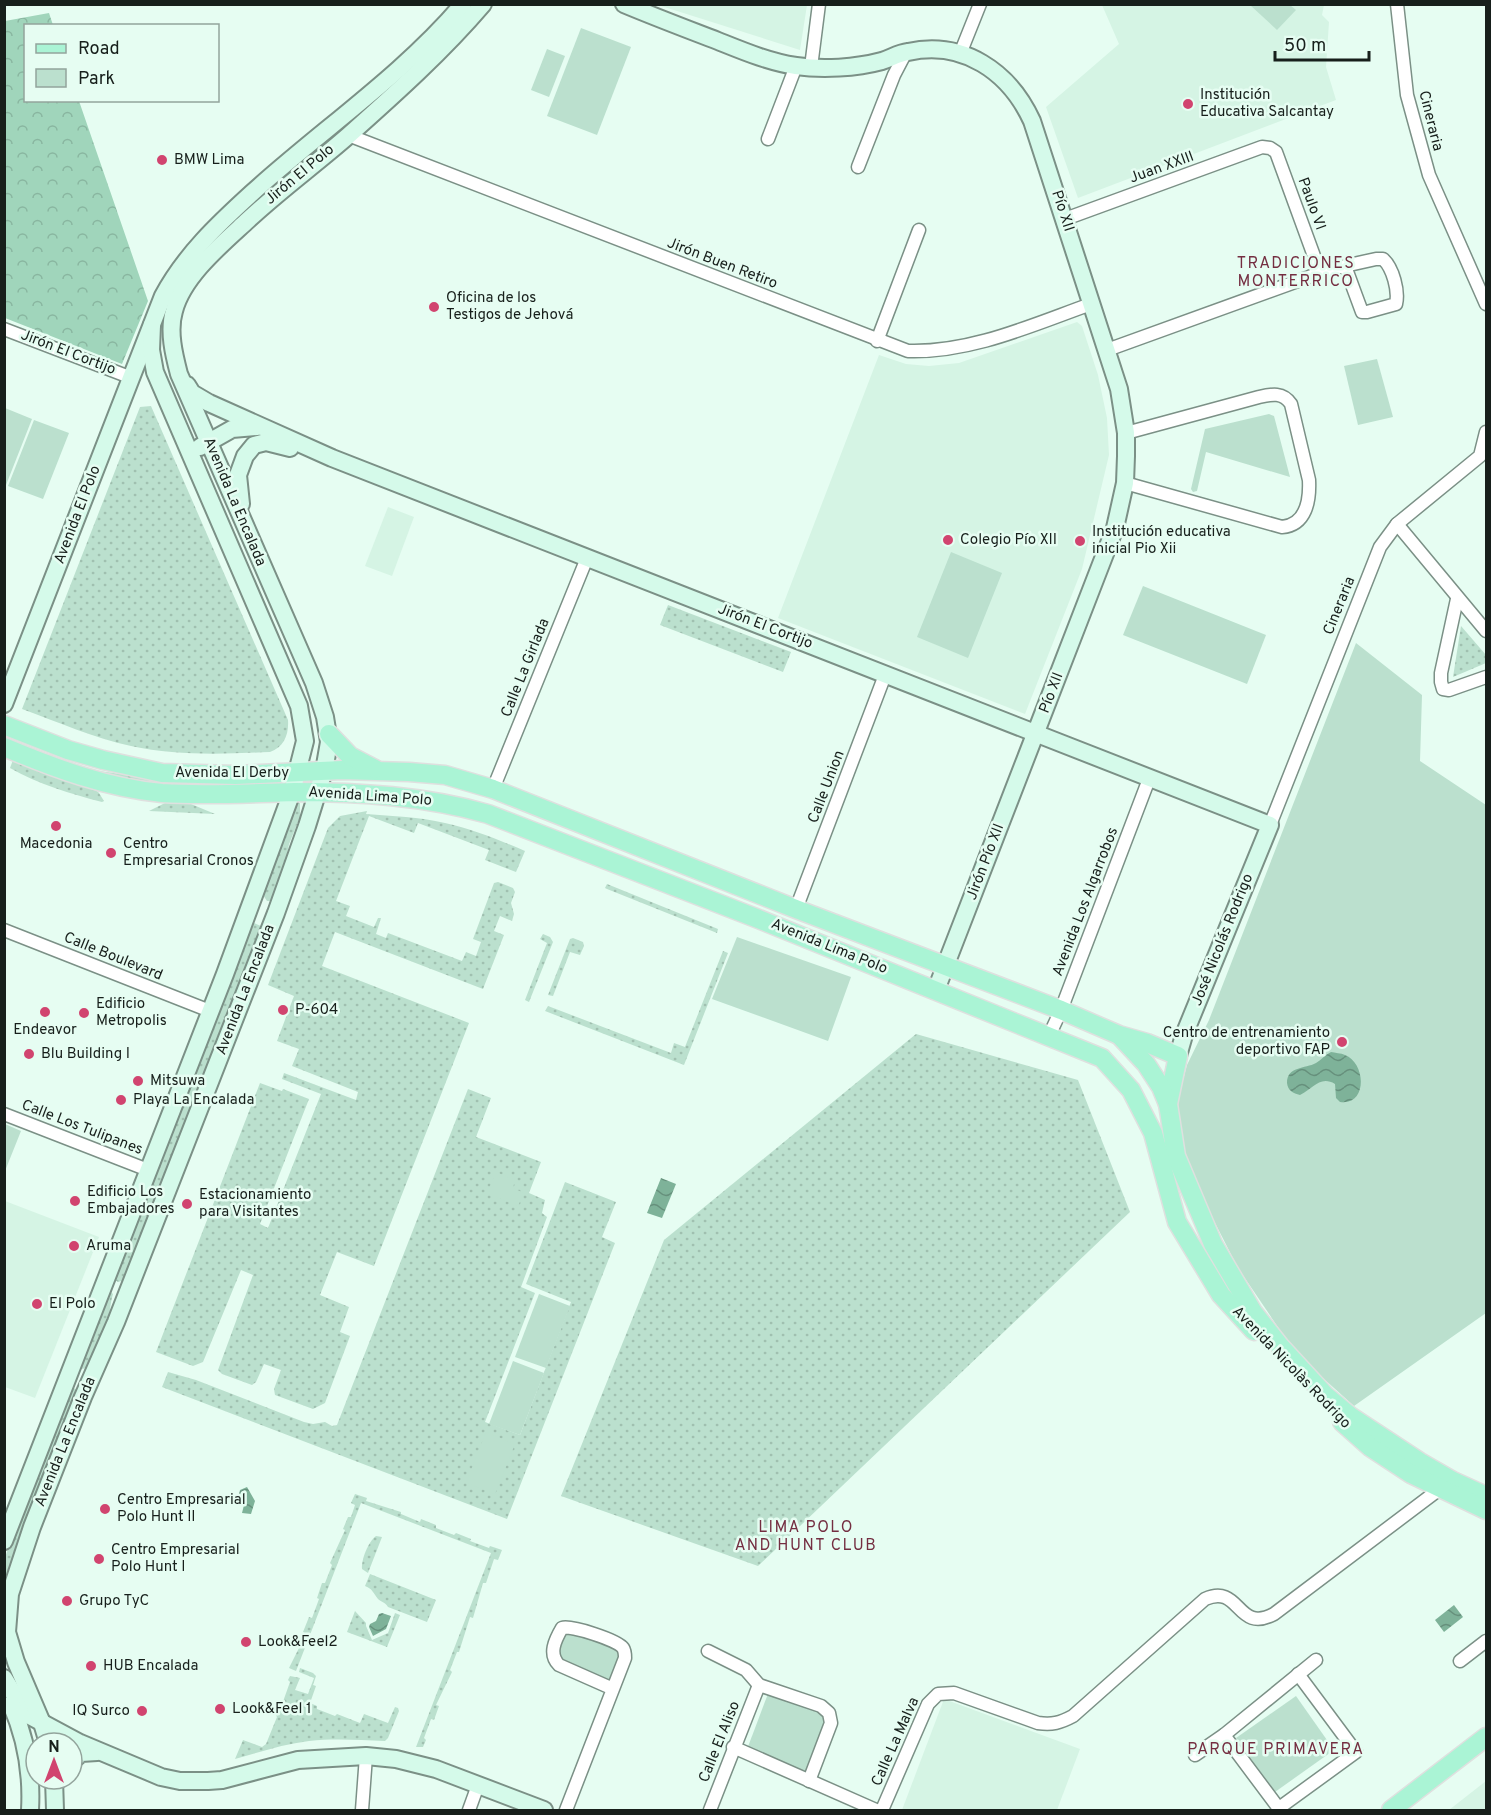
<svg xmlns="http://www.w3.org/2000/svg" width="1491" height="1815" font-family="Overpass,sans-serif">
<defs>
<pattern id="grass-dots" width="8" height="8" patternUnits="userSpaceOnUse" patternTransform="scale(1.5)"><rect width="8" height="8" fill="#bbe0ce"/><path d="M2 2h.1M6 6h.1" fill="none" stroke="#a0c0b0" stroke-width="1.8" stroke-linecap="round"/></pattern>
<pattern id="forest-crowns" width="20" height="18" patternUnits="userSpaceOnUse" patternTransform="scale(1.5)"><rect width="20" height="18" fill="#a0d5bb"/><path d="M2 6a3 3 0 1 1 6 0M12 15a3 3 0 1 1 6 0" fill="none" stroke="#89b6a0"/></pattern>
<pattern id="water-waves" width="16" height="10" patternUnits="userSpaceOnUse" patternTransform="scale(1.5)"><rect width="16" height="10" fill="#7eb299"/><path d="M0 5q4-4 8 0t8 0" fill="none" stroke="#66907c"/></pattern>
</defs>
<rect width="100%" height="100%" fill="#e6fdf2"/>
<!-- built -->
<g fill="#d5f4e4">
<polygon points="658,5 807,4 807,5 800,50"/>
<polygon points="1102,5 1324,5 1322,15 1329,22 1326,67 1336,100 1078,198 1046,107 1119,44"/>
<polygon points="1077,322 1082,326 1098,375 1107,418 1109,455 1082,569 1025,714 778,618 879,355 906,364 929,366 959,363"/>
<polygon points="388,507 414,517 392,576 365,566"/>
<polygon points="5,1201 99,1237 35,1398 5,1387"/>
<polygon points="944,1699 1080,1749 1057,1810 902,1810"/>
<polygon points="1486,1781 1486,1810 1449,1810"/>
</g>
<!-- grass -->
<g fill="url(#grass-dots)">
<path d="M151,406l137,314c1,15 -4,27 -18,32 -47,2 -93,4 -139,-6 -37,-8 -73,-24 -109,-37l118,-302z"/>
<polygon points="668,605 791,652 783,672 660,625"/>
<polygon points="1461,626 1486,655 1486,663 1453,677"/>
<path d="M13,760l82,29 4,4 5,8 -2,1c-31,-8 -64,-18 -92,-34z"/>
<polygon points="83,769 190,783 153,786"/>
<polygon points="165,803 191,804 215,814 149,811"/>
<polygon points="298,803 300,803 300,817 289,844 282,880 272,901 267,901 263,895"/>
<path d="M367,811l-1,3c27,2 53,3 79,9 28,6 54,17 80,28l-9,21 -31,-12 4,-10 -71,-27 -4,10 -45,-17 -33,85 14,5 -4,10 28,11 4,-9h3l-5,16 10,4 2,-5 74,28 4,-9 10,4 5,-14 -8,-3 21,-56 4,-1 15,6 2,4 -4,11 3,11 -2,7 -12,-5 -6,15 10,4 -21,54 -148,-57 -13,34 147,57 -95,243 -37,-14 -17,43 29,12 -9,25 10,4 -25,67 -12,6 -38,-14 -1,-6 7,-19 -17,-6 -8,18 -4,3 -30,-11 -4,-4 35,-95 -12,-5 -38,92 -10,4 -37,-14 104,-269 22,8 1,-2 26,10 -49,125 8,4 53,-134 -39,-15 2,-6 72,27 2,-8 -66,-26 7,-17 -22,-8 17,-45 -26,-11 60,-157 12,-12z"/>
<polygon points="607,884 718,929 717,933 607,889 605,888"/>
<polygon points="254,923 263,927 125,1280 118,1282 115,1280 114,1276 251,925"/>
<polygon points="543,934 550,937 553,942 529,1002 525,1000 547,943 540,939"/>
<polygon points="573,938 583,942 584,946 580,955 570,952 553,996 548,995 570,939"/>
<polygon points="723,951 728,953 684,1065 545,1011 548,1006 671,1053 674,1043 685,1047"/>
<polygon points="916,1034 1078,1080 1130,1212 758,1566 561,1496 664,1240"/>
<polygon points="468,1089 491,1098 476,1137 541,1162 529,1193 545,1200 542,1213 547,1217 521,1287 535,1293 485,1422 520,1435 571,1302 526,1284 565,1182 616,1202 602,1237 615,1243 507,1519 162,1387 168,1372 196,1380 304,1422 313,1424 325,1422 332,1426 337,1425"/>
<path d="M110,1291l3,3c-3,10 -3,19 -5,29 -3,16 -14,31 -22,45l-4,1 -2,-2z"/>
<polygon points="71,1387 78,1390 5,1592 5,1557"/>
<polygon points="355,1494 367,1498 366,1501 401,1512 401,1514 420,1522 421,1519 436,1525 436,1528 454,1535 456,1533 471,1539 470,1541 489,1548 490,1546 502,1550 498,1560 494,1559 486,1583 483,1583 473,1618 470,1617 459,1652 457,1652 450,1670 452,1672 436,1705 439,1706 434,1720 431,1719 424,1738 426,1740 423,1747 416,1747 491,1553 361,1503 296,1671 289,1668 306,1634 303,1632 309,1617 312,1618 319,1599 317,1598 322,1583 325,1583 332,1565 330,1563 345,1530 343,1529 348,1517 351,1517 355,1505 351,1503"/>
<path d="M376,1536l6,1 -14,36 -6,-4c-1,-9 6,-27 14,-33z"/>
<path d="M370,1574l66,26 -9,22 -39,-15c-3,-5 -7,-5 -10,-8 -5,-6 -5,-10 -13,-13z"/>
<polygon points="355,1611 366,1623 366,1626 372,1640 388,1633 395,1613 400,1615 387,1647 347,1632"/>
<path d="M300,1668l13,5 3,3 -3,9 3,1 -6,17 7,3v3l18,7 2,-2 23,9 4,-9 24,9 7,-16 3,1 1,3 -11,27 -3,3c-26,-1 -51,-3 -76,0 -25,3 -49,11 -74,18l8,-19 19,7 4,-3 11,-27 -2,-3 1,-4h4l10,-28 -2,-2 2,-4 10,2 -5,12 13,4 6,-16 -15,-6z"/>
</g>
<!-- forest -->
<polygon fill="url(#forest-crowns)" points="49,13 53,25 26,26 26,100 79,101 148,301 122,364 5,318 5,21"/>
<!-- park -->
<g fill="#bbe0ce">
<polygon points="1250,5 1290,5 1296,10 1277,30"/>
<polygon points="581,28 631,47 597,135 547,116"/>
<polygon points="547,49 565,56 549,97 531,90"/>
<polygon points="1377,359 1393,417 1358,425 1344,366"/>
<polygon points="5,408 32,419 6,485 4,484"/>
<polygon points="1269,414 1274,416 1290,477 1206,452 1197,491 1193,492 1191,489 1205,429"/>
<polygon points="34,420 69,433 43,499 8,486"/>
<polygon points="951,552 1002,573 968,658 917,637"/>
<polygon points="1143,586 1266,635 1247,684 1123,635"/>
<polygon points="1356,643 1422,695 1420,761 1486,805 1486,1313 1354,1406 1314,1370 1290,1345 1238,1268 1214,1221 1192,1189 1182,1161 1176,1107 1187,1065 1209,1020"/>
<polygon points="737,937 851,977 828,1041 712,999"/>
<polygon points="5,1124 21,1131 5,1171"/>
<polygon points="496,1172 515,1180 513,1188 524,1193 518,1206 487,1193"/>
<polygon points="539,1294 570,1306 546,1368 515,1357"/>
<polygon points="513,1361 544,1373 520,1435 489,1424"/>
<polygon points="486,1432 515,1444 495,1494 466,1483"/>
<polygon points="565,1627 621,1651 608,1687 559,1665 553,1648"/>
<polygon points="769,1691 829,1714 805,1775 746,1752"/>
<polygon points="1296,1696 1334,1750 1275,1792 1236,1738"/>
</g>
<!-- water -->
<g fill="url(#water-waves)">
<path d="M1331,1052c4,1 10,1 14,3 21,8 23,51 -5,47l-4,-4 -1,-14c-15,-9 -22,5 -35,11 -7,-2 -12,-4 -13,-12 0,-17 18,-14 29,-20 5,-3 9,-8 15,-11z"/>
<polygon points="661,1178 676,1184 662,1218 647,1213"/>
<polygon points="247,1487 255,1501 251,1514 242,1513 244,1505 237,1502 240,1490"/>
<polygon points="1454,1605 1463,1617 1444,1632 1435,1620"/>
<polygon points="382,1613 391,1616 386,1629 373,1636 369,1627 370,1624 376,1621 379,1614"/>
</g>
<g fill="none" stroke-linecap="round" stroke-linejoin="round">
<defs>
<g id="street">
<polyline points="1397,4 1407,95 1429,175 1486,304"/>
<polyline points="960,54 980,4"/>
<polyline points="811,67 819,4"/>
<path d="M348,135l560,216c63,2 124,-26 183,-47"/>
<polyline points="768,139 796,66"/>
<polyline points="858,167 894,75 906,52"/>
<polyline points="1065,219 1262,147 1270,148 1276,152 1318,267 1317,274"/>
<polyline points="4,329 132,378"/>
<polyline points="877,341 919,230"/>
<path d="M1107,350l224,-81 45,-10h7c10,9 16,32 13,45l-29,8h-5l-17,-46"/>
<path d="M1125,483l157,44c24,-2 28,-26 27,-47l-18,-76c-8,-12 -19,-10 -32,-7l-133,36"/>
<polyline points="1397,524 1486,631"/>
<polyline points="1457,599 1441,673 1441,682 1443,689 1449,690 1486,677"/>
<polyline points="493,789 587,558"/>
<polyline points="1270,825 1380,547 1397,524 1480,456 1486,432"/>
<polyline points="796,909 885,675"/>
<polyline points="4,930 210,1011"/>
<polyline points="1049,1036 1061,1010 1149,779"/>
<polyline points="4,1114 148,1170"/>
<polyline points="708,1651 746,1670 759,1685 821,1706 829,1713 831,1723 809,1781"/>
<polyline points="1460,1661 1486,1641"/>
<polyline points="1224,1735 1280,1810"/>
<polyline points="733,1747 876,1810"/>
<polyline points="1195,1755 1224,1735 1316,1660"/>
<polyline points="1279,1808 1356,1752 1298,1674"/>
<polyline points="362,1810 366,1756"/>
<polyline points="469,1810 478,1785"/>
<path d="M566,1810l59,-152c0,-4 0,-7 -2,-10 -6,-8 -52,-23 -61,-20 -7,12 -14,26 -3,37l52,23"/>
<polyline points="710,1810 759,1685"/>
<path d="M882,1810l46,-106 10,-10 16,-1 84,30c14,2 22,0 35,-7l132,-117c36,-16 31,35 69,15l167,-126"/>
</g>
<g id="secondary">
<path d="M624,4c31,13 63,25 94,37 25,10 51,21 78,25 26,4 60,2 86,-5 9,-3 17,-8 26,-9 55,-12 101,19 124,69l87,268 7,44v23l-1,27 -10,45 -179,462"/>
<polyline points="187,385 192,393 209,403 332,458 1270,825 1184,1035 1178,1056"/>
<polyline points="200,447 232,429 257,427"/>
<polyline points="241,504 238,475 245,456 254,445 266,442 290,448"/>
<path d="M4,704l159,-408c22,-41 55,-72 89,-103 68,-62 151,-118 211,-189"/>
<polyline points="4,1541 225,974 292,792 305,741 299,706 155,372 151,350 152,325"/>
<polyline points="4,1678 26,1714 80,1743 161,1777 180,1781 208,1781 222,1780 298,1760 366,1756 396,1759 436,1769 544,1810"/>
<path d="M11,1704c15,34 21,70 19,106"/>
<path d="M48,1743l-6,-20 -26,-61 -9,-30 3,-38 22,-67 51,-130 33,-75 160,-409 31,-87 17,-55 5,-29 -4,-25 -11,-34 -135,-309c-5,-19 -11,-43 -5,-63 9,-35 48,-67 74,-91 32,-30 68,-56 101,-85 46,-41 94,-84 134,-131"/>
<polyline points="72,1761 81,1753 97,1752"/>
<polyline points="54,1779 55,1810"/>
</g>
<g id="primary">
<polyline points="4,725 68,750 103,760 162,773 236,775 342,770 409,772 445,775 493,789 796,909 1061,1010 1119,1035 1147,1043 1178,1056 1168,1104 1176,1156 1213,1244 1253,1312 1280,1346 1326,1396 1350,1416 1420,1462 1453,1481 1486,1496"/>
<polyline points="329,734 350,756 375,769"/>
<path d="M4,747c50,21 103,41 158,46 44,3 88,0 132,-1 66,0 131,4 194,22l268,104 346,140 29,32 22,43 24,89 44,73 33,36"/>
<polyline points="1120,1036 1146,1064 1161,1087 1168,1104"/>
<polyline points="1342,1422 1370,1447 1411,1474 1486,1510"/>
<polyline points="1391,1810 1486,1737"/>
</g>
</defs>
<!-- street casing -->
<use href="#street" stroke="#7b9086" stroke-width="15"/>
<!-- secondary casing -->
<use href="#secondary" stroke="#7b9086" stroke-width="20"/>
<!-- primary casing -->
<use href="#primary" stroke="#dfe0df" stroke-width="21"/>
<!-- street -->
<use href="#street" stroke="#fff" stroke-width="12"/>
<!-- secondary -->
<use href="#secondary" stroke="#d5faea" stroke-width="16"/>
<!-- primary -->
<use href="#primary" stroke="#aaf4d5" stroke-width="18"/>
</g>
<!-- markers -->
<g fill="#d1446f" stroke="#e6fdf2" stroke-width="2">
<circle cx="1188" cy="104" r="6"/>
<circle cx="162" cy="160" r="6"/>
<circle cx="434" cy="307" r="6"/>
<circle cx="948" cy="540" r="6"/>
<circle cx="1080" cy="541" r="6"/>
<circle cx="56" cy="826" r="6"/>
<circle cx="111" cy="853" r="6"/>
<circle cx="283" cy="1010" r="6"/>
<circle cx="45" cy="1012" r="6"/>
<circle cx="84" cy="1013" r="6"/>
<circle cx="1342" cy="1042" r="6"/>
<circle cx="29" cy="1054" r="6"/>
<circle cx="138" cy="1081" r="6"/>
<circle cx="121" cy="1100" r="6"/>
<circle cx="75" cy="1201" r="6"/>
<circle cx="187" cy="1204" r="6"/>
<circle cx="74" cy="1246" r="6"/>
<circle cx="37" cy="1304" r="6"/>
<circle cx="105" cy="1509" r="6"/>
<circle cx="99" cy="1559" r="6"/>
<circle cx="67" cy="1601" r="6"/>
<circle cx="246" cy="1642" r="6"/>
<circle cx="91" cy="1666" r="6"/>
<circle cx="220" cy="1709" r="6"/>
<circle cx="142" cy="1711" r="6"/>
</g>
<g text-anchor="middle" dominant-baseline="central" stroke-width="5" stroke-linejoin="round" paint-order="stroke">
<!-- poi labels -->
<g font-size="15" fill="#171f1b" stroke="#e6fdf2" text-anchor="start">
<text x="1200" y="95">Institución<tspan x="1200" dy="17">Educativa Salcantay</tspan></text>
<text x="174" y="160">BMW Lima</text>
<text x="446" y="298">Oficina de los<tspan x="446" dy="17">Testigos de Jehová</tspan></text>
<text x="1092" y="532">Institución educativa<tspan x="1092" dy="17">inicial Pio Xii</tspan></text>
<text x="960" y="540">Colegio Pío XII</text>
<text x="56" y="844" text-anchor="middle">Macedonia</text>
<text x="123" y="844">Centro<tspan x="123" dy="17">Empresarial Cronos</tspan></text>
<text x="96" y="1004">Edificio<tspan x="96" dy="17">Metropolis</tspan></text>
<text x="295" y="1010">P-604</text>
<text x="45" y="1030" text-anchor="middle">Endeavor</text>
<text x="1330" y="1033" text-anchor="end">Centro de entrenamiento<tspan x="1330" dy="17">deportivo FAP</tspan></text>
<text x="41" y="1054">Blu Building I</text>
<text x="150" y="1081">Mitsuwa</text>
<text x="133" y="1100">Playa La Encalada</text>
<text x="87" y="1192">Edificio Los<tspan x="87" dy="17">Embajadores</tspan></text>
<text x="199" y="1195">Estacionamiento<tspan x="199" dy="17">para Visitantes</tspan></text>
<text x="86" y="1246">Aruma</text>
<text x="49" y="1304">El Polo</text>
<text x="117" y="1500">Centro Empresarial<tspan x="117" dy="17">Polo Hunt II</tspan></text>
<text x="111" y="1550">Centro Empresarial<tspan x="111" dy="17">Polo Hunt I</tspan></text>
<text x="79" y="1601">Grupo TyC</text>
<text x="258" y="1642">Look&amp;Feel2</text>
<text x="103" y="1666">HUB Encalada</text>
<text x="232" y="1709">Look&amp;Feel 1</text>
<text x="130" y="1711" text-anchor="end">IQ Surco</text>
</g>
<!-- street labels -->
<g font-size="15" fill="#171f1b" stroke="#e6fdf2">
<text transform="translate(1430 121) rotate(76)">Cineraria</text>
<text transform="translate(1162 168) rotate(-20)">Juan XXIII</text>
<text transform="translate(300 175) rotate(-40)">Jirón El Polo</text>
<text transform="translate(1311 204) rotate(70)">Paulo VI</text>
<text transform="translate(1062 211) rotate(72)">Pío XII</text>
<text transform="translate(722 264) rotate(21)">Jirón Buen Retiro</text>
<text transform="translate(68 353) rotate(21)">Jirón El Cortijo</text>
<text transform="translate(234 502) rotate(67)">Avenida La Encalada</text>
<text transform="translate(78 515) rotate(-69)">Avenida El Polo</text>
<text transform="translate(1340 606) rotate(-68)">Cineraria</text>
<text transform="translate(765 627) rotate(21)">Jirón El Cortijo</text>
<text transform="translate(526 668) rotate(-68)">Calle La Girlada</text>
<text transform="translate(1052 693) rotate(-69)">Pío XII</text>
<text x="232" y="773">Avenida El Derby</text>
<text transform="translate(827 787) rotate(-69)">Calle Union</text>
<text transform="translate(370 797) rotate(4)">Avenida Lima Polo</text>
<text transform="translate(986 862) rotate(-69)">Jirón Pío XII</text>
<text transform="translate(1086 902) rotate(-69)">Avenida Los Algarrobos</text>
<text transform="translate(1223 940) rotate(-68)">José Nicolás Rodrigo</text>
<text transform="translate(829 947) rotate(22)">Avenida Lima Polo</text>
<text transform="translate(113 957) rotate(22)">Calle Boulevard</text>
<text transform="translate(246 990) rotate(-69)">Avenida La Encalada</text>
<text transform="translate(82 1128) rotate(21)">Calle Los Tulipanes</text>
<text transform="translate(1291 1368) rotate(46)">Avenida Nicolàs Rodrigo</text>
<text transform="translate(66 1442) rotate(-68)">Avenida La Encalada</text>
<text transform="translate(720 1742) rotate(-68)">Calle El Aliso</text>
<text transform="translate(896 1742) rotate(-66)">Calle La Malva</text>
</g>
<!-- neighbourhood labels -->
<g font-size="16" letter-spacing="1.5" fill="#742e41" stroke="#e6fdf2">
<text x="1296" y="264">TRADICIONES<tspan x="1296" dy="18">MONTERRICO</tspan></text>
<text x="806" y="1528">LIMA POLO<tspan x="806" dy="18">AND HUNT CLUB</tspan></text>
<text x="1276" y="1750">PARQUE PRIMAVERA</text>
</g>
</g>
<!-- border -->
<rect width="1491" height="1815" fill="none" stroke="#171f1b" stroke-width="12"/>
<!-- legend -->
<rect x="24" y="24" width="195" height="78" fill="#e6fdf2" stroke="#93a49c" stroke-width="1.5"/>
<rect x="36" y="44" width="30" height="9" fill="#aaf4d5" stroke="#93a49c" stroke-width="1.5"/>
<text x="78" y="54" font-size="18" fill="#171f1b">Road</text>
<rect x="36" y="69" width="30" height="18" fill="#bbe0ce" stroke="#93a49c" stroke-width="1.5"/>
<text x="78" y="84" font-size="18" fill="#171f1b">Park</text>
<!-- north arrow -->
<g transform="translate(54 1761)"><circle r="28" fill="#e6fdf2" stroke="#93a49c" stroke-width="1.5"/>
<path d="M0-4.5L10 22L0 15L-10 22Z" fill="#d1446f"/>
<text y="-9" font-size="16" font-weight="bold" text-anchor="middle" fill="#171f1b">N</text>
</g>
<!-- scale -->
<path d="M1275 51v9h94v-9" fill="none" stroke="#171f1b" stroke-width="3"/>
<text x="1284" y="51" font-size="18" fill="#171f1b" stroke="#e6fdf2" stroke-width="4.5" paint-order="stroke">50 m</text>
</svg>
